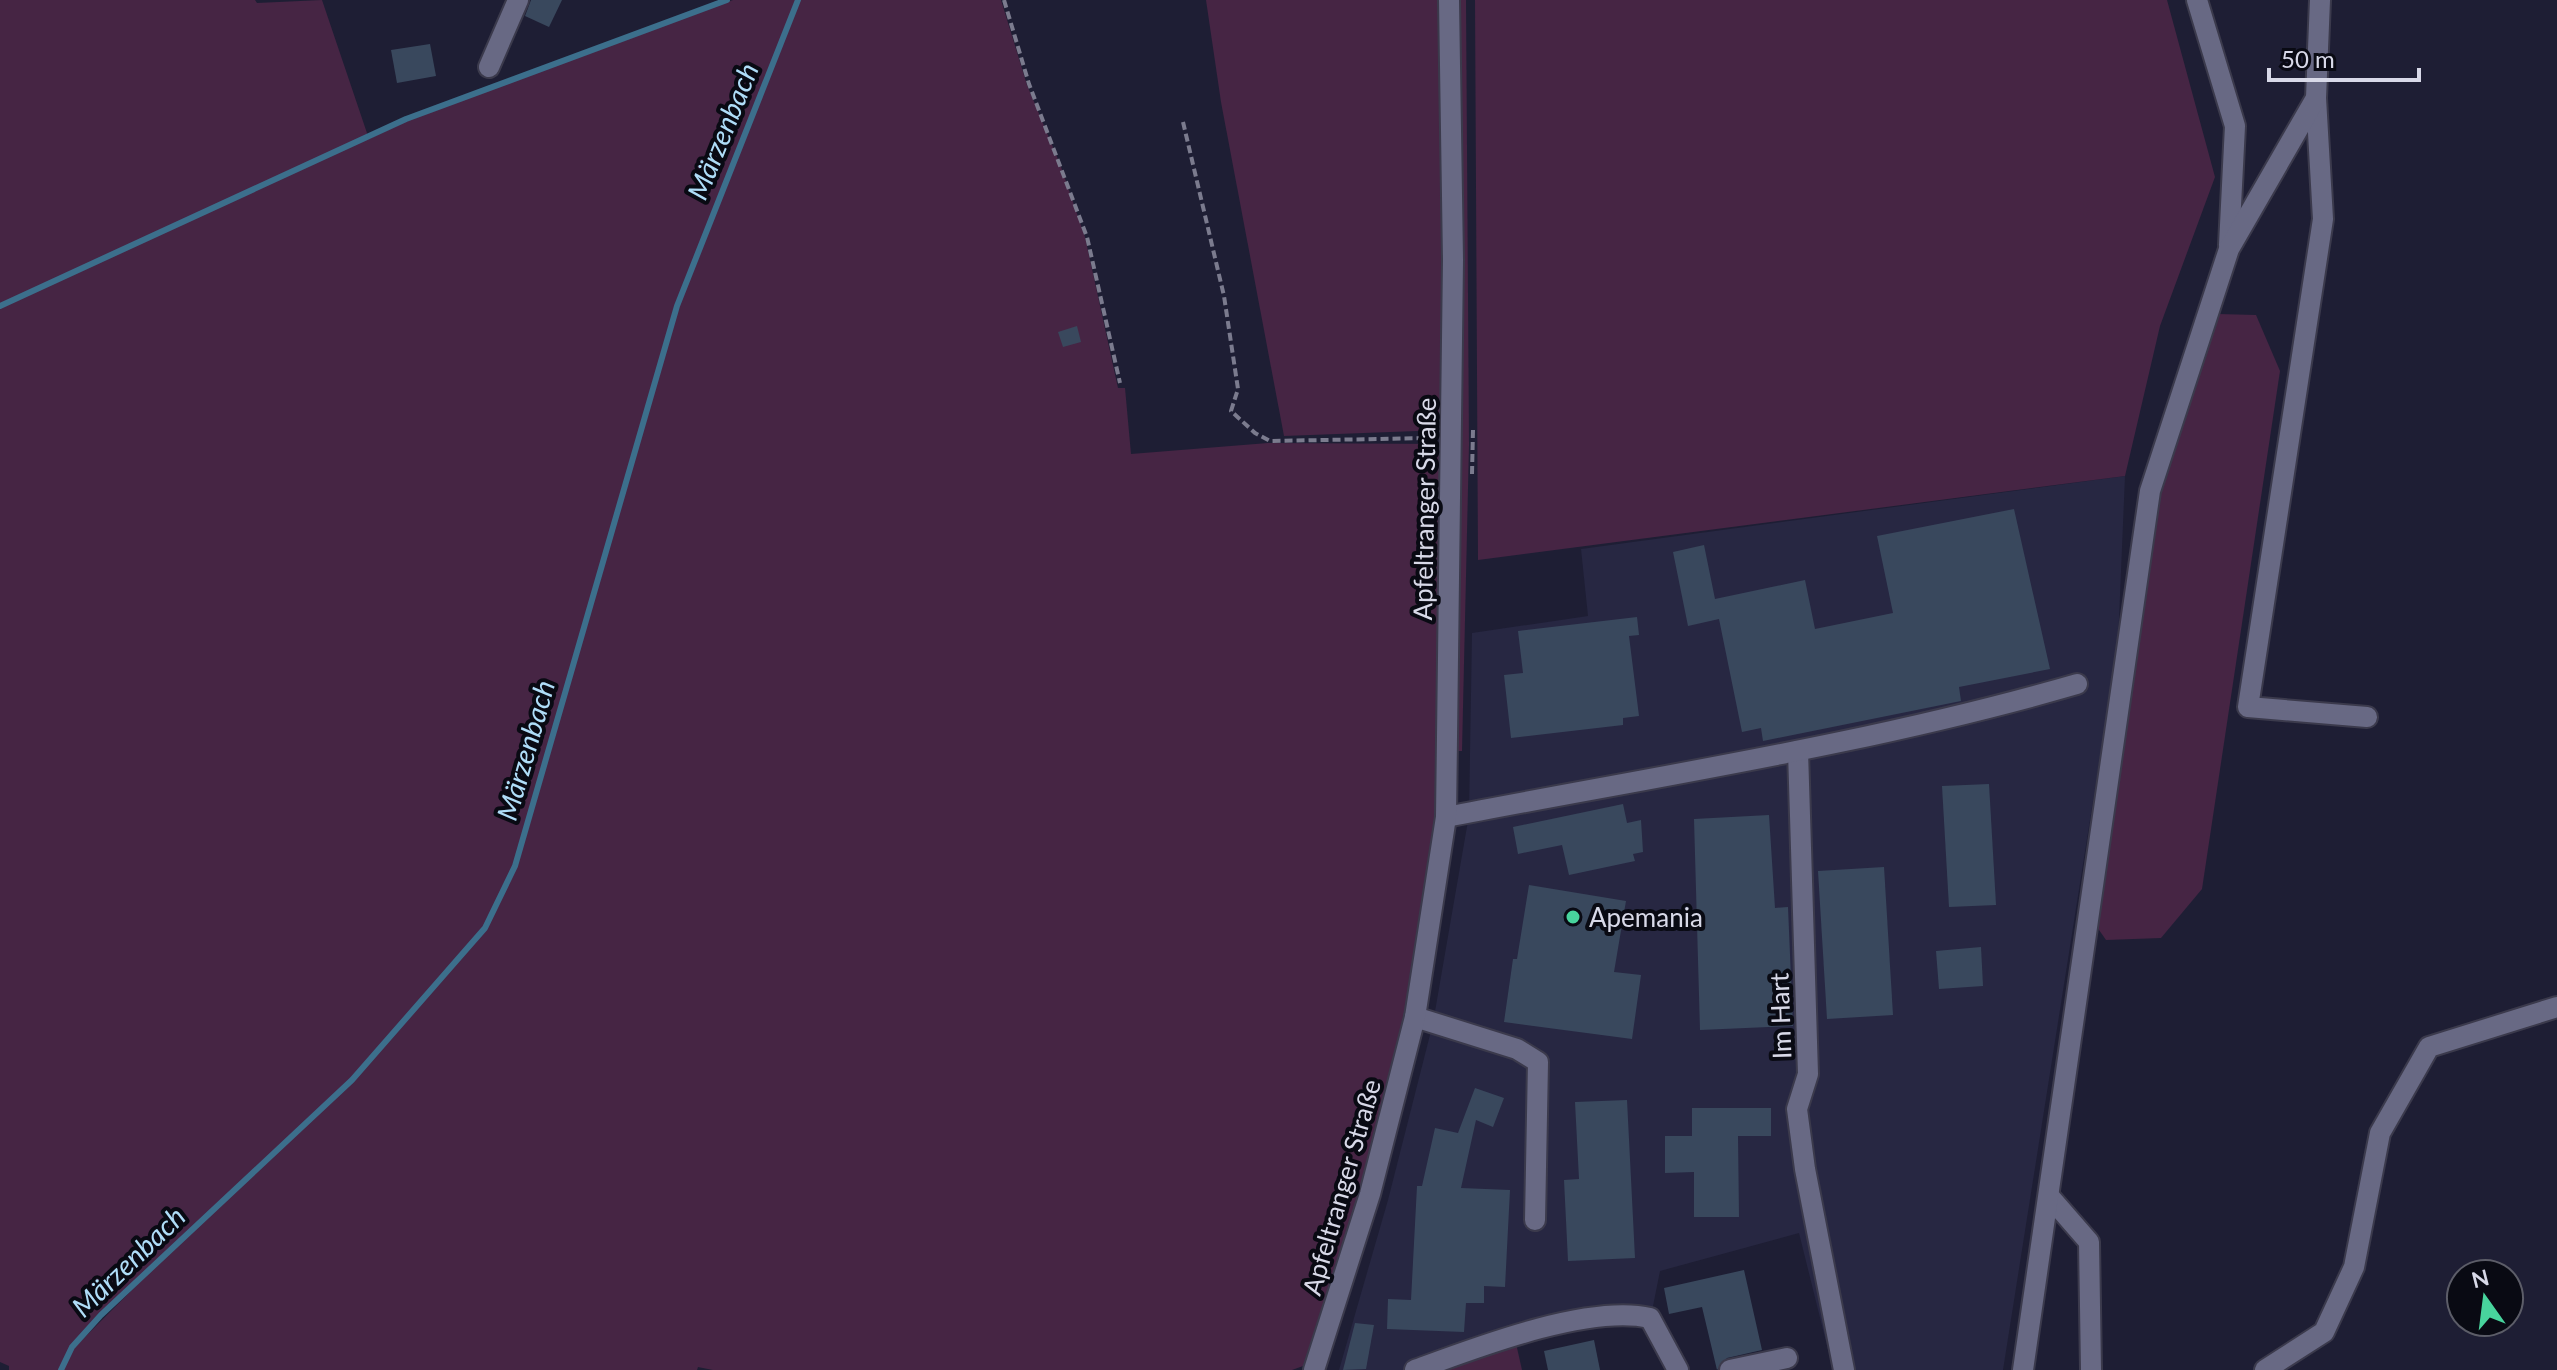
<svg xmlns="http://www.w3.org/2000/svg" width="2557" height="1370" font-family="Lato,sans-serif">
<rect width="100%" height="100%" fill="#1e1e34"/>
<!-- built -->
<polygon fill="#272742" points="2125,476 2118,643 2003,1370 1833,1370 1799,1233 1660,1271 1651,1316 1634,1311 1406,1370 1339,1370 1388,1200 1433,1023 1469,815 1472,633 1588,616 1581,549"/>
<!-- green -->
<g fill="#462544">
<polygon points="0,0 255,0 257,3 322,0 369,139 407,121 733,0 1001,0 1027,85 1060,164 1085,237 1118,388 1125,388 1131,454 1268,443 1441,444 1439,817 1404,1019 1361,1193 1303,1366 1292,1370 713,1370 698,1367 697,1370 63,1370 74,1348 156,1266 154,1263 70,1346 59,1370 9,1370 9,1366 0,1362"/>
<polygon points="1206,0 1442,0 1444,430 1284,436 1221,102"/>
<polygon points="1454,0 1466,0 1469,445 1462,751 1453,751"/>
<polygon points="1475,0 2167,0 2215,177 2160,326 2125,476 1478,560"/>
<polygon points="2218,314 2256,315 2280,371 2202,889 2161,938 2106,940 2097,927 2155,506"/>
<polygon points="1515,1339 1522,1370 1424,1370"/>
</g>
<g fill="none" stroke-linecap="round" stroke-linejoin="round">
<!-- stream -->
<g stroke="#3c6f8c" stroke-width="6">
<polyline points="0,306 406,119 727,0"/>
<polyline points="61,1370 72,1347 101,1315 352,1080 485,928 515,866 677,306 798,0"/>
</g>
</g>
<!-- building -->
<g fill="#39485d">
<polygon points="531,0 562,0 549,27 525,16"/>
<polygon points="430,44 436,76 397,83 391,50"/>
<polygon points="1077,326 1081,342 1063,347 1058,332"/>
<polygon points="2014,509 2050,669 1959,687 1961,701 1763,741 1761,728 1742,732 1719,619 1688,626 1673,552 1704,545 1715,599 1805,580 1815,629 1893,613 1877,536"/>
<polygon points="1637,617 1639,635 1629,636 1639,716 1623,718 1623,725 1511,738 1504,675 1523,673 1518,631"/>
<polygon points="1989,784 1996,905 1949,907 1942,786"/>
<polygon points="1623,804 1627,823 1641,820 1643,852 1633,854 1635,861 1569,875 1562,845 1518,854 1513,827"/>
<polygon points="1769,815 1775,908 1788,907 1793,1026 1700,1030 1694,819"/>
<polygon points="1884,867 1893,1015 1827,1019 1818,871"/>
<polygon points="1529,885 1626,901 1614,972 1641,975 1632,1039 1504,1022 1513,959 1517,959"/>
<polygon points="1981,947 1983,986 1939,989 1936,951"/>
<polygon points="1475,1088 1504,1098 1493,1127 1476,1120 1461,1188 1510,1190 1505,1287 1484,1286 1484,1303 1466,1303 1464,1332 1387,1329 1388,1299 1411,1300 1417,1186 1422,1186 1435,1128 1458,1133"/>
<polygon points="1627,1100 1635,1258 1568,1261 1564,1180 1579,1179 1575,1102"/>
<polygon points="1692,1108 1771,1108 1771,1136 1738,1136 1739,1217 1694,1217 1694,1172 1665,1173 1665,1136 1692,1136"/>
<polygon points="1744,1270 1762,1350 1727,1358 1717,1370 1702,1307 1669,1314 1664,1288"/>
<polygon points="1355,1323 1374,1325 1366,1369 1343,1370"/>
<polygon points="1594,1340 1600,1370 1548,1370 1544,1351"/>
</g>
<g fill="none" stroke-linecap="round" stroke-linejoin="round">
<defs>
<g id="minor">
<polyline points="2197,0 2235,126 2229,245"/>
<polyline points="489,67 518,0"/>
<polyline points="2316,98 2323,219 2248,707 2367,717"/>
<polyline points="1798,751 1808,1074 1797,1109 1805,1169 1844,1370"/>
<path d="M1446,817c211,-41 424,-73 631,-133"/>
<polyline points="1415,1017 1517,1049 1538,1062 1535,1220"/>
<polyline points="2049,1196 2089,1242 2091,1370"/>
<polyline points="1314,1370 1370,1194 1415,1017 1446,817 1453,260 1449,0"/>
<path d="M1415,1370c60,-22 173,-66 235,-52l28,52"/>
<polyline points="1730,1370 1787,1358"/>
<polyline points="2023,1370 2150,491 2229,249 2316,98 2320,0"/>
<polyline points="2265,1370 2324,1332 2354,1267 2380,1133 2429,1047 2557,1007"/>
</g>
</defs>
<!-- minor casing -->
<use href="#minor" stroke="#3b3a4c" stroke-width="24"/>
<!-- path -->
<g stroke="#7b7b8e" stroke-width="4" stroke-dasharray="8 4" stroke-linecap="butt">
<polyline points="1004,0 1029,84 1087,237 1120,383"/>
<polyline points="1183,122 1224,296 1238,389 1231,411 1255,433 1270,441 1431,438"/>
<polyline points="1472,474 1473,430"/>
</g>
<!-- minor -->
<use href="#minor" stroke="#686984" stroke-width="20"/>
</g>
<!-- markers -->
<circle fill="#48d49d" stroke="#090a13" stroke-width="3" cx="1573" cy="917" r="8"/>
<g text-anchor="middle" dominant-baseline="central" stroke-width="8" stroke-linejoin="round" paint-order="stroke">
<!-- street labels -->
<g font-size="26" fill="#d8d9e8" stroke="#090a13">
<text transform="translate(1424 509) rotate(-89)">Apfeltranger Straße</text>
<text transform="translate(1780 1016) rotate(-92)">Im Hart</text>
<text transform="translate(1341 1187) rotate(-74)">Apfeltranger Straße</text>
</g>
<!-- poi labels -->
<g font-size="26" fill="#d8d9e8" stroke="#090a13" text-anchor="start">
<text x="1589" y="917">Apemania</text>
</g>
<!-- water labels -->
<g font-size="28" font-style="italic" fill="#afddf8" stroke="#090a13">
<text transform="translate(722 131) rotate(-68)">Märzenbach</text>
<text transform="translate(525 750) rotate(-74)">Märzenbach</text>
<text transform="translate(128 1261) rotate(-44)">Märzenbach</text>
</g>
</g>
<!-- north arrow -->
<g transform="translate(2485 1298) rotate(346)"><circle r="38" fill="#090a13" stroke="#5c5d68" stroke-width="2"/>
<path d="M0-6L14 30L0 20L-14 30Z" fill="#48d49d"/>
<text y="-12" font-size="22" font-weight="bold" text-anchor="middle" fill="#d8d9e8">N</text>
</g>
<!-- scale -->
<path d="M2269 68v12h150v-12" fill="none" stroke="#d8d9e8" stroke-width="4"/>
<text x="2281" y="68" font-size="24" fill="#d8d9e8" stroke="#090a13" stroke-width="6" paint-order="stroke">50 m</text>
</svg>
